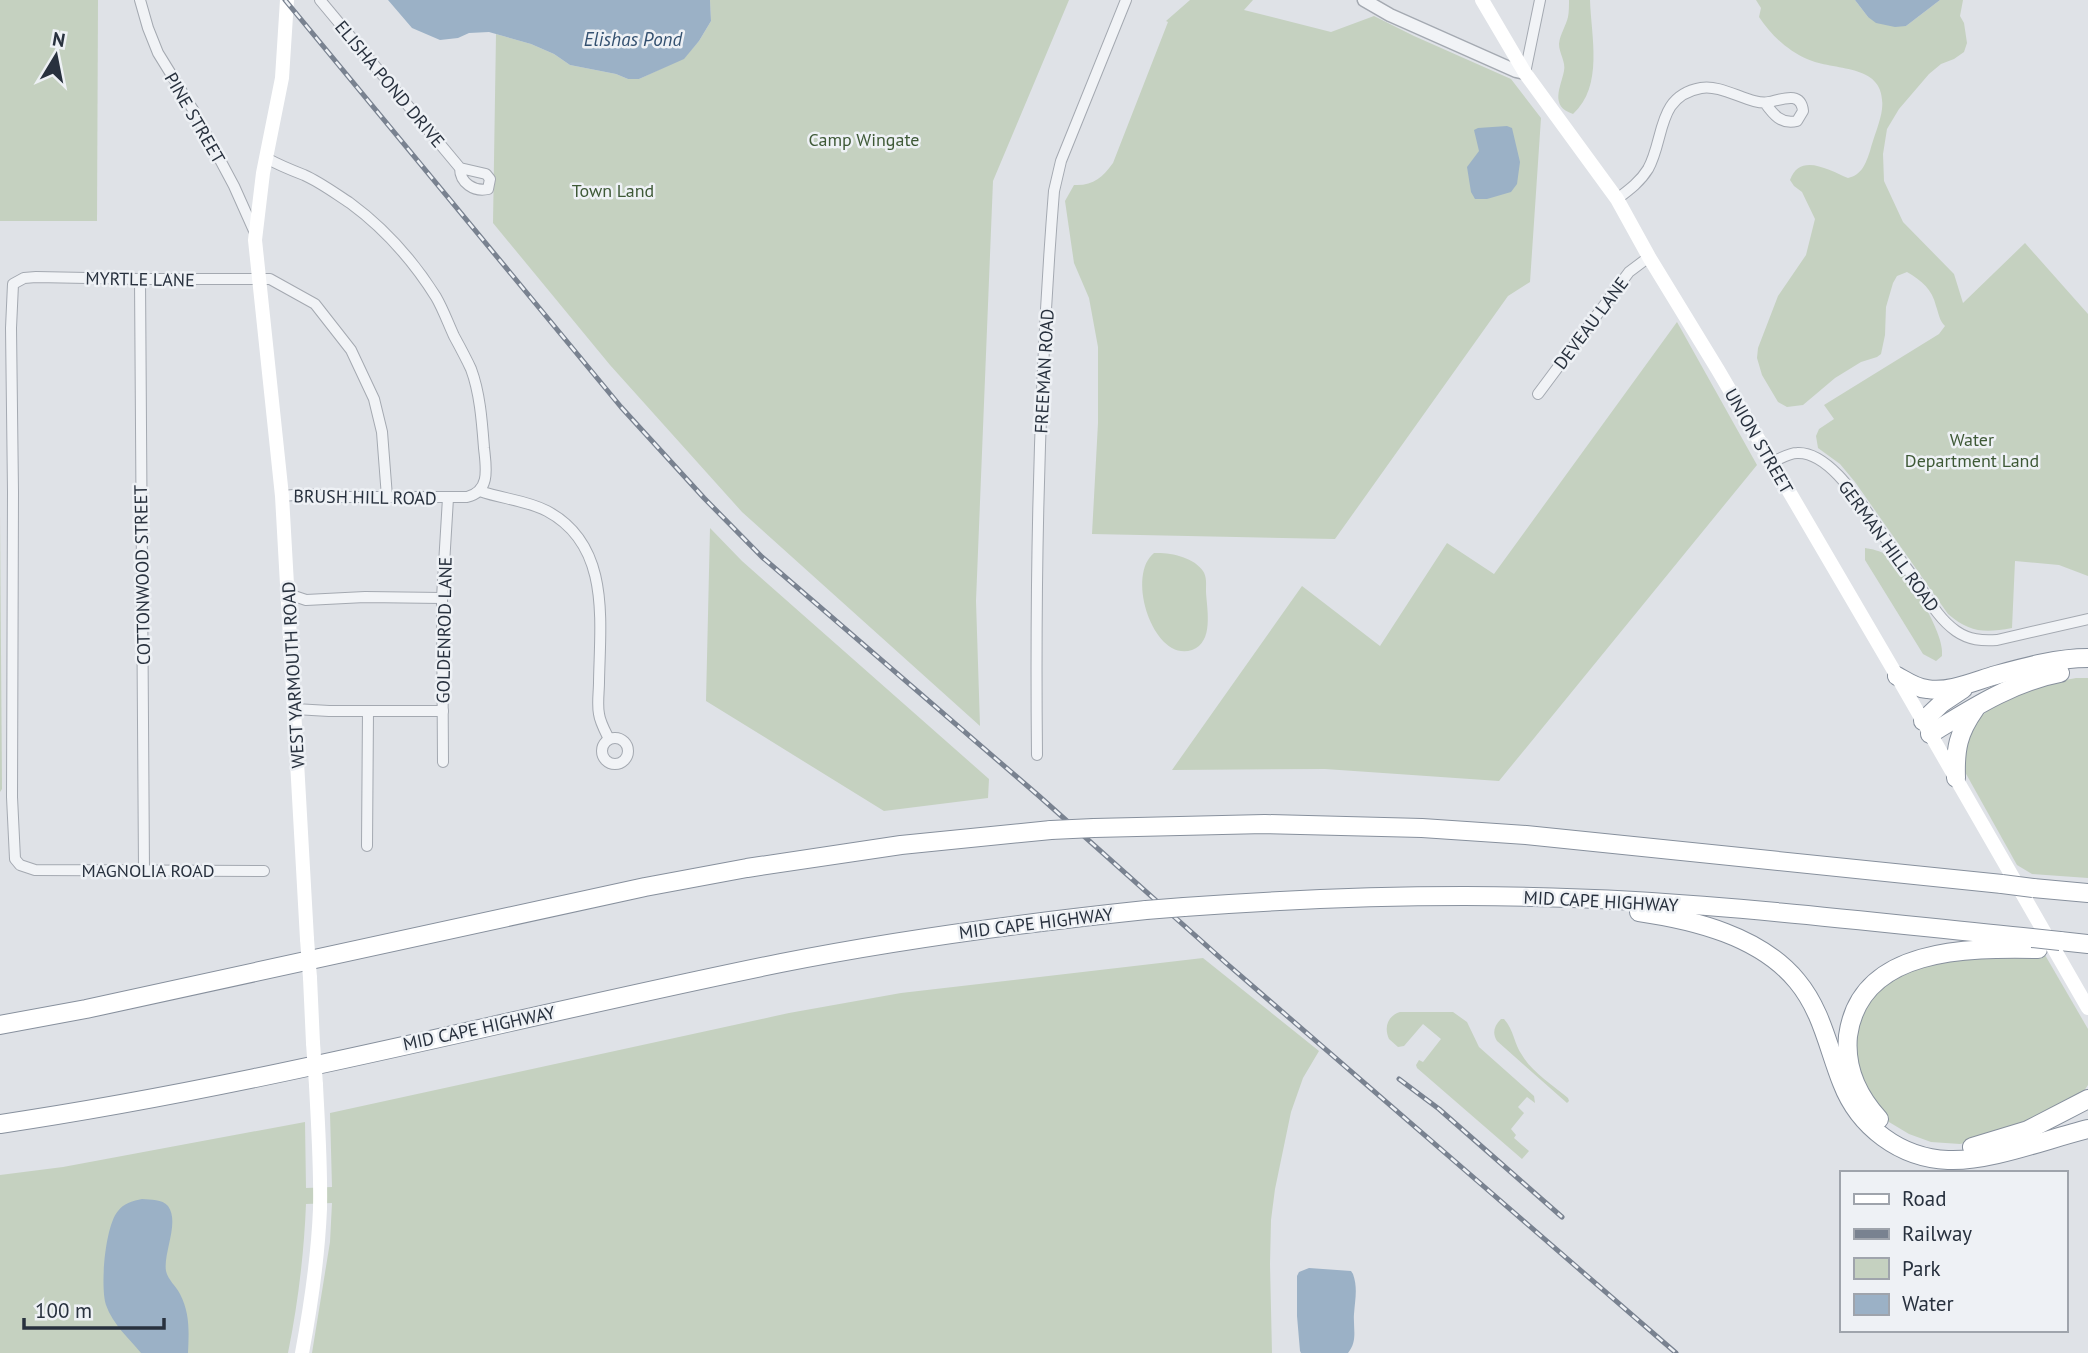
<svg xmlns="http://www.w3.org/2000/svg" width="2088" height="1353" font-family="'PT Sans',sans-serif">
<rect width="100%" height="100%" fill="#dfe2e7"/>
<!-- green -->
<g fill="#c5d1c0">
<polygon points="0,0 98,0 97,221 0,221"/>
<polygon points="710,0 1069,0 993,181 976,601 980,726 742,512 610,365 493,223 496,34 531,44 554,54 570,65 616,74 628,79 639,79 684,58 699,41 711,21"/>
<path d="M1190,0h63l-9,10 87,22 43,-16 40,20 97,43 30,39 -11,164 -22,14 -173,243 -243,-5 6,-111v-76l-9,-49 -15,-35 -9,-62 9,-16c19,1 28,-7 39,-22l55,-141 -2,-1z"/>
<path d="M1569,0h21c1,36 14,86 -17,114 -24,-8 -12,-27 -9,-43 2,-9 -5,-18 -5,-27 1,-10 7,-18 9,-27 1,-5 1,-12 1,-17z"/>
<path d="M1756,0h99l13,17 38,9 34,-26h23l-3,16 4,7 3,20 -3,9 -10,7 -13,5 -12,10 -30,35 -12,20 -4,25 1,27 19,41 51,52 9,29 62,-60 63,71v262l-29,-11 -44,-4 -3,67c-27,5 -42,5 -64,-14l-93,-132 -15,-18 -22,-16 -2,-12 3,-7 15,-10 -10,-14 115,-71 6,-8c-6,-6 -6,-12 -9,-20 -4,-17 -14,-25 -29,-34l-10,4 -4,7 -7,24 -1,28 -4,19 -4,3 -16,5 -26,16 -32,27 -16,2 -9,-5 -16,-27 -5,-17 1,-10 20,-52 28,-41 9,-36 -13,-27 -8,-6 -4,-6c10,-28 39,-10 58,-2 14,-3 18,-15 22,-27 3,-12 11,-31 12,-42 5,-47 -47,-37 -75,-50 -19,-8 -37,-25 -48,-42l2,-9z"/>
<polygon points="1677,322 1757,465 1499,781 1325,769 1172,770 1302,586 1380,646 1447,543 1494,574"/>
<polygon points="0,513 2,789 0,792"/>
<polygon points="710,528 742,561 989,779 988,798 884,811 706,701"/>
<path d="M1865,548c7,1 16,3 21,7 19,13 60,79 56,101l-6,5 -13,-7 -58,-94z"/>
<path d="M1154,553c15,-1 40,4 49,18 4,6 3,13 3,21 1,18 8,50 -14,58 -38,13 -67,-74 -38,-97z"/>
<path d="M2076,678h12v200l-56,-4 -15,-9 -52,-93c-16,-63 63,-86 111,-94z"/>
<polygon points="1981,955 2045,955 2088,1029 2088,1085 2080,1097 1996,1136 1960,1144 1931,1142 1909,1134 1889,1122 1872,1103 1854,1058 1855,1030 1863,1008 1877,988 1924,962"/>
<path d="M1203,958l116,93 -16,27 -12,34 -16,77 -4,31 -1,44 2,89h-960l18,-111 2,-39 -26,1c-2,50 -8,99 -18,149h-288v-178l63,-8 242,-45 1,66 26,-1 -2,-74 459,-100 112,-20z"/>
<path d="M1400,1012h53l14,10 12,25 55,49 1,7 -8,-6 -9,10 6,6 -13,16 5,6 -2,3 15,13 -7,8 -105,-91 -1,-3 3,-5 4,2 18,-23 -18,-15 -19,22 -6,1 -9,-8c-5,-11 -2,-23 11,-27z"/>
<path d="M1501,1019h3c10,11 10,25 18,36 10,17 31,30 46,43l1,3 -2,2 -70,-62c-5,-8 -3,-15 4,-22z"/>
</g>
<!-- water -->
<g fill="#9bb1c6">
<polygon points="388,0 710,0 711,21 699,41 684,59 639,79 628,79 616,74 570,65 554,54 531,44 489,32 469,33 458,38 440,40 412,28"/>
<polygon points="1855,0 1940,0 1906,26 1895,27 1876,23 1868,17"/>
<polygon points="1507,126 1512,128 1520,162 1517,184 1511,192 1487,199 1475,199 1471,192 1467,167 1479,151 1474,130 1478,128"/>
<path d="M142,1199c9,1 20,0 26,7 12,16 -5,47 -2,65 2,9 10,15 14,23 10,19 9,38 8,59h-47c-12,-15 -28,-28 -35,-48 -6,-18 -1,-79 12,-94 6,-8 15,-10 24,-12z"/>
<path d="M1309,1268l42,3 2,3c5,14 2,26 1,40 -1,14 4,27 -6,39h-47l-1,-2 -3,-35v-40l2,-4z"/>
</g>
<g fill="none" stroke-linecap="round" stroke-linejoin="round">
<defs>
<g id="minor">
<polyline points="140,0 148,28 158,53 195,113 234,186 255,233"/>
<path d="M320,0l140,168c0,15 14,24 28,21l2,-10 -4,-5 -26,-6"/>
<polyline points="1525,73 1540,0"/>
<path d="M266,158c13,7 25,12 38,17 16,7 32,19 46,28 34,25 64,59 86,94 7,12 12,26 18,39 6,11 12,22 17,33 9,24 11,53 13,79 2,19 7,43 -17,49h-129l-31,-3 -25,2"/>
<path d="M1617,199c12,-9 23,-17 31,-30 17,-30 8,-73 53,-81 22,-4 50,18 68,14 14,-3 32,-11 34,9l-6,10c-16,4 -24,-7 -32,-18"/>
<polyline points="140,279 144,870"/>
<polyline points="1538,394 1629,272 1649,257"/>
<path d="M1772,462c8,-3 17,-9 25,-9 34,-2 67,56 84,79 12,18 25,35 38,53 11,17 20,34 37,46 13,9 26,10 41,9l91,-21"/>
<path d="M480,491c22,8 46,9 67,20 64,34 53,110 52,171 0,10 -2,22 0,32 1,8 6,17 10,25"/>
<polyline points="288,594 306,600 365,597 442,598"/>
<polyline points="295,709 329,711 443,711"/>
<circle cx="615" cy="751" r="13"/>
<path d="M1037,755c-2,-188 2,-377 17,-564l7,-30 65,-161"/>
<polyline points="443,762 442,598 448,498"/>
<polyline points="367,846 368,711"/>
<polyline points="264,871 35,870 20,865 15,859 12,797 13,492 11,328 13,284 24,278 36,277 140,279 270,279 315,304 351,350 374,399 382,432 387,497"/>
</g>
<polyline id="tertiary" points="1364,0 1390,15 1516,71 1525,73"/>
<g id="motorway">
<path d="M1897,676c9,5 19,12 30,13 22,4 48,-8 69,-14 29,-8 61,-17 92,-17"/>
<polyline points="1923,721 1942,703 1963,689"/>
<path d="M1930,734c41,-25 82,-52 130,-61"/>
<path d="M1956,778c-1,-29 2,-45 19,-69"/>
<polyline points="1094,828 1265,824 1422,828 1526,835 2002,884"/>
<polyline points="2033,888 2088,893"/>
<path d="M1184,907c150,-11 301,-15 451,-6 133,8 265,24 397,37"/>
<path d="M1639,912c55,8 121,24 158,69 25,30 31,67 45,102 17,44 58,75 106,77 41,2 99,-21 140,-31"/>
<polyline points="2060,941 2088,944"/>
<polyline points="0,1025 86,1009 645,887 747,868 901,845 1051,830"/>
<path d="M1879,1119c-21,-23 -34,-52 -31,-83 12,-90 122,-88 190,-87"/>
<path d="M0,1124c263,-39 520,-108 781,-161 121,-24 242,-40 365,-53"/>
<polyline points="1972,1147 2028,1130 2088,1099"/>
</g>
</defs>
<!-- minor casing -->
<use href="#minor" stroke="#a4a9b1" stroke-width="12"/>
<!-- tertiary casing -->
<use href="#tertiary" stroke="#a4a9b1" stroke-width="15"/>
<!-- motorway casing -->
<use href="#motorway" stroke="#87909d" stroke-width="20"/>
<!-- minor -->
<use href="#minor" stroke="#f1f3f6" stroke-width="10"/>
<!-- tertiary -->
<use href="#tertiary" stroke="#f1f3f6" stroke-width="12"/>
<!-- secondary -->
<g stroke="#fff" stroke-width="14">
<polyline points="287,0 282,78 263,173 255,240 282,496 307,939"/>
<polyline points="1482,0 1525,73 1617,199 1649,257 1718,370 1897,676 2088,1008"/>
<polyline points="310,978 313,1043"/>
<path d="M302,1353c9,-48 16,-96 18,-144 1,-42 -2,-83 -4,-124"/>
</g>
<!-- motorway -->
<use href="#motorway" stroke="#fff" stroke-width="18"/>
<defs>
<g id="rail">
<polyline points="285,0 621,407 704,498 762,557 1039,796 1226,963 1676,1353"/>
<polyline points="1399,1079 1439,1109 1562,1217"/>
</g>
</defs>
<!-- rail casing -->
<use href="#rail" stroke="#798290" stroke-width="5"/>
<!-- rail -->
<use href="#rail" stroke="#eef1f5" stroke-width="2.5" stroke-dasharray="8" stroke-linecap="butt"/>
<defs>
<g id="motorway-bridge">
<polyline points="1051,830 1094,828"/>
<polyline points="2002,884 2033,888"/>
<polyline points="1146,910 1184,907"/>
<polyline points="2032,938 2060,941"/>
</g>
</defs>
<!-- motorway-bridge casing -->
<use href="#motorway-bridge" stroke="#87909d" stroke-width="20" stroke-linecap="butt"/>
<!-- secondary-bridge -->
<g stroke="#fff" stroke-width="14">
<polyline points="307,939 310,978"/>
<polyline points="313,1043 316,1085"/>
</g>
<!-- motorway-bridge -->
<use href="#motorway-bridge" stroke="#fff" stroke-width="18"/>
</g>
<g text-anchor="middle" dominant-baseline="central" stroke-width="5" stroke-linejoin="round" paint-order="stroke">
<!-- street labels -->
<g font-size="18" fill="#28313e" stroke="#eef1f5">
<text transform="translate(390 84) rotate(50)">ELISHA POND DRIVE</text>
<text transform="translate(195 118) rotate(60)">PINE STREET</text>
<text transform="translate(140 279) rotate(1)">MYRTLE LANE</text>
<text transform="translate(1591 323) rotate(-53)">DEVEAU LANE</text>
<text transform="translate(1044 371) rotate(-87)">FREEMAN ROAD</text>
<text transform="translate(1759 441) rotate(60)">UNION STREET</text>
<text transform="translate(365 497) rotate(1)">BRUSH HILL ROAD</text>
<text transform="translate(1889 546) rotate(54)">GERMAN HILL ROAD</text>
<text transform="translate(142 575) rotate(-91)">COTTONWOOD STREET</text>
<text transform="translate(444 630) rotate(-89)">GOLDENROD LANE</text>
<text transform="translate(293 675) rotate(-93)">WEST YARMOUTH ROAD</text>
<text x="148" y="870">MAGNOLIA ROAD</text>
<text transform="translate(1601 901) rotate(3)">MID CAPE HIGHWAY</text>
<text transform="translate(1036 923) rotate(-7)">MID CAPE HIGHWAY</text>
<text transform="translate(479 1028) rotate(-12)">MID CAPE HIGHWAY</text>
</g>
<!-- park labels -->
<g font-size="18" fill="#3e5936" stroke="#eef1f5">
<text x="864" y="139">Camp Wingate</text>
<text x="613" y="190">Town Land</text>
<text x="1972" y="439">Water<tspan x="1972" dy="21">Department Land</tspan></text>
</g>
<!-- water labels -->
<g font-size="19" font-style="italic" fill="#345170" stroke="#eef1f5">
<text x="633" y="39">Elishas Pond</text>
</g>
</g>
<!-- legend -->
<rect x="1840" y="1171" width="228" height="161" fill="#eef1f5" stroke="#9fa4ac" stroke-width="2"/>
<rect x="1854" y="1194" width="35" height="10" fill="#ffffff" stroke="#9fa4ac" stroke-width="2"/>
<text x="1902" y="1206" font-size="21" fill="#28313e">Road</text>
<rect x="1854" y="1229" width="35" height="10" fill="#798290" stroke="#9fa4ac" stroke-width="2"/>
<text x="1902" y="1241" font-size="21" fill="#28313e">Railway</text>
<rect x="1854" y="1258" width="35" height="21" fill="#c5d1c0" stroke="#9fa4ac" stroke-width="2"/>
<text x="1902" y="1276" font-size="21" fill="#28313e">Park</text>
<rect x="1854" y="1294" width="35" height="21" fill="#9bb1c6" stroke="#9fa4ac" stroke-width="2"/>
<text x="1902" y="1311" font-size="21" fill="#28313e">Water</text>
<!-- north arrow -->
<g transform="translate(56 56) rotate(10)" stroke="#eef1f5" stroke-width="5" paint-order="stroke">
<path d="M0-5L12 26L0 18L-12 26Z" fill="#28313e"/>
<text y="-10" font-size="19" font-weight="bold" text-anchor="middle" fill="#28313e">N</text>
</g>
<!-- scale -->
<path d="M24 1318v10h140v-10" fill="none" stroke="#28313e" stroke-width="3.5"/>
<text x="35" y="1318" font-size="21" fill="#28313e" stroke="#eef1f5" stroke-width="5" paint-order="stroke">100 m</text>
</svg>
